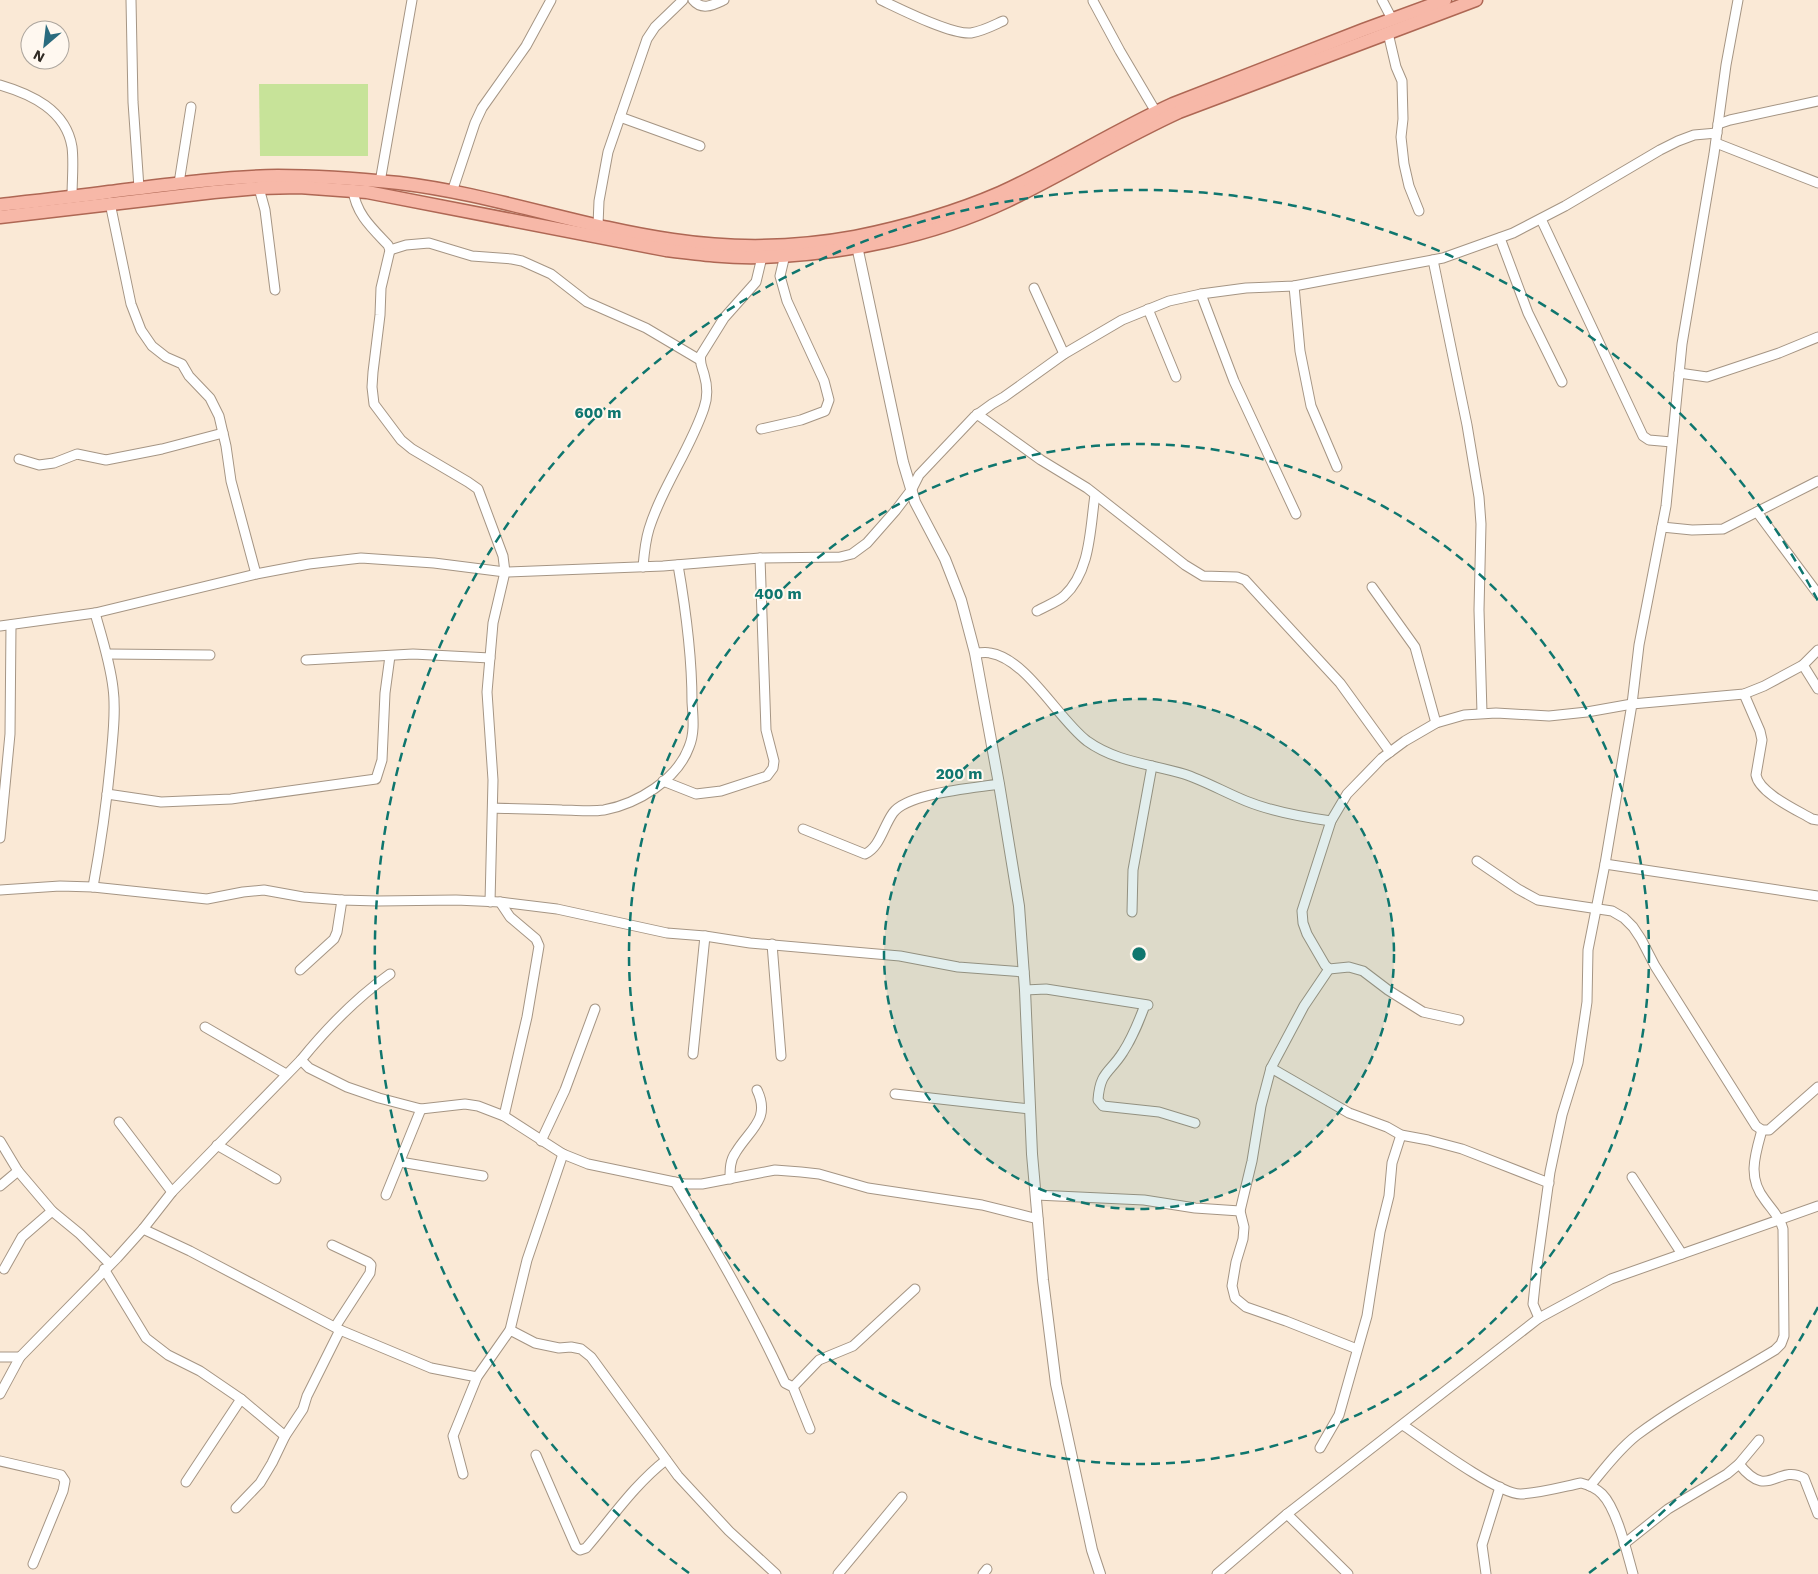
<svg xmlns="http://www.w3.org/2000/svg" width="1818" height="1574" font-family="'Work Sans',sans-serif">
<rect width="100%" height="100%" fill="#fae9d6"/>
<!-- green -->
<polygon fill="#c7e399" points="259,84 368,84 368,156 260,156"/>
<g fill="none" stroke-linecap="round" stroke-linejoin="round">
<defs>
<g id="minor">
<polyline points="131,0 133,102 139,188"/>
<path d="M693,0c9,11 20,5 31,0"/>
<path d="M881,0c19,9 70,35 90,33 12,-2 21,-7 32,-12"/>
<polyline points="1382,0 1392,19"/>
<polyline points="1093,1 1120,51 1156,112"/>
<polyline points="1388,33 1396,67 1402,81 1403,119 1401,137 1404,164 1409,186 1419,211"/>
<path d="M0,85c31,9 66,25 72,62 2,16 0,33 0,50"/>
<polyline points="620,117 700,146"/>
<polyline points="1718,124 1730,120 1818,101"/>
<polyline points="1716,143 1818,183"/>
<polyline points="380,182 412,0"/>
<polyline points="179,183 191,107"/>
<polyline points="259,188 265,210 275,290"/>
<path d="M353,190c3,24 19,38 35,55l2,5 -9,38 -1,27 -7,57 -1,15 2,17 27,36 11,9 56,33 10,7 25,67 2,16 -12,51 -6,69 6,88 -3,122"/>
<polyline points="452,192 475,123 482,108 526,46 551,0"/>
<polyline points="110,203 131,304 141,330 152,346 166,357 182,364 189,376 210,398 219,416 226,446 231,481 256,574"/>
<polyline points="1541,219 1643,436 1649,440 1672,442"/>
<polyline points="598,225 599,201 608,152 647,39 655,27 683,0"/>
<polyline points="1500,238 1528,313 1562,382"/>
<polyline points="390,250 406,245 429,243 472,256 512,259 522,261 551,274 587,302 646,328 700,360"/>
<polyline points="1433,260 1467,425 1479,497 1481,524 1479,610 1482,713"/>
<polyline points="1294,286 1300,351 1311,406 1337,467"/>
<polyline points="1034,288 1064,354"/>
<polyline points="1201,294 1234,381 1296,514"/>
<polyline points="1148,309 1176,377"/>
<polyline points="1679,373 1707,377 1779,353 1818,337"/>
<polyline points="977,414 1041,460 1087,488 1185,565 1203,576 1237,577 1245,580 1340,683 1390,752"/>
<polyline points="761,429 801,420 825,411 829,400 824,381 787,301 780,276 785,255"/>
<polyline points="19,459 39,465 54,463 77,454 106,460 162,449 223,433"/>
<polyline points="1757,512 1818,594"/>
<polyline points="1662,527 1692,530 1723,529 1818,481"/>
<path d="M643,567c1,-12 2,-25 6,-38 13,-42 41,-79 55,-121 4,-11 3,-24 0,-34 -2,-7 -5,-12 -3,-19l23,-37 32,-36 6,-25"/>
<polyline points="1372,587 1415,647 1436,723"/>
<path d="M1037,611c9,-5 20,-9 27,-15 27,-25 26,-68 31,-101"/>
<polyline points="0,626 95,613 256,574 309,564 361,558 434,563 505,572 663,566 760,558 840,557 852,554 867,543 896,510 912,489 919,475 974,417 992,404 1004,397 1064,354 1122,320 1169,301 1201,294 1246,288 1294,286 1443,258 1513,233 1565,206 1660,150 1678,141 1694,135 1717,133"/>
<path d="M975,653c5,0 11,-1 15,0 37,6 68,66 97,88 29,21 64,23 97,33 19,6 42,19 62,27 27,11 56,16 85,20"/>
<polyline points="107,654 210,655"/>
<polyline points="306,660 413,654 490,658"/>
<polyline points="1803,665 1818,689"/>
<path d="M1744,694l16,37 2,9 -6,35c3,18 41,35 56,44l6,1"/>
<polyline points="663,781 696,794 721,791 767,776 773,768 774,761 766,730 760,558"/>
<polyline points="107,794 161,802 231,799 376,779 382,760 385,693 390,656"/>
<path d="M493,808c23,1 46,1 69,2 14,0 28,2 42,0 33,-6 73,-30 85,-63 6,-14 4,-30 3,-45 0,-46 -6,-91 -14,-137"/>
<path d="M803,829l62,25c15,-7 18,-27 28,-41 14,-20 81,-25 106,-29"/>
<polyline points="0,838 10,734 11,625"/>
<polyline points="1477,861 1518,889 1538,900 1612,911 1624,918 1633,927 1641,939 1655,966 1756,1126 1762,1130 1769,1130 1818,1087"/>
<polyline points="1605,864 1818,896"/>
<path d="M93,887c8,-44 14,-86 18,-130 2,-22 5,-47 2,-69 -3,-26 -11,-50 -18,-75"/>
<polyline points="0,890 60,886 93,887 207,899 243,892 264,890 303,897 342,900 378,901 456,900 500,902 557,909 667,933 705,936 750,943 900,956 958,967 1024,972"/>
<polyline points="500,902 510,917 536,939 539,946 527,1017 504,1116"/>
<polyline points="1132,912 1133,870 1152,766"/>
<polyline points="772,944 781,1056"/>
<polyline points="1329,969 1304,1006 1271,1068 1349,1113 1387,1127 1401,1135 1428,1140 1462,1149 1549,1183"/>
<polyline points="300,970 334,939 337,932 342,900"/>
<polyline points="1025,990 1046,989 1148,1005"/>
<path d="M1145,1005c-6,16 -12,32 -22,47 -13,21 -23,19 -25,48l5,6 56,6 36,11"/>
<polyline points="1459,1020 1423,1012 1388,990 1363,971 1349,967 1329,969 1325,965 1307,934 1303,923 1302,911 1331,821 1347,794 1382,758 1405,741 1436,723 1464,715 1496,713 1549,716 1587,712 1632,704 1744,694 1764,686 1803,665 1818,650"/>
<polyline points="205,1027 286,1074"/>
<polyline points="693,1054 705,936"/>
<path d="M301,1060c26,-32 55,-62 89,-86"/>
<polyline points="895,1094 1030,1109"/>
<polyline points="119,1122 172,1192"/>
<polyline points="0,1141 18,1171 52,1211 80,1234 110,1264"/>
<polyline points="541,1141 565,1090 595,1009"/>
<polyline points="217,1145 276,1179"/>
<polyline points="400,1162 483,1176"/>
<polyline points="1632,1177 1682,1254"/>
<path d="M730,1179c0,-10 0,-19 6,-27 14,-23 35,-33 21,-62"/>
<path d="M675,1182c40,66 78,131 110,201l8,4 17,42"/>
<polyline points="0,1186 18,1171"/>
<polyline points="386,1195 421,1109"/>
<polyline points="1036,1195 1144,1200 1195,1208 1240,1211 1252,1161 1261,1106 1271,1068"/>
<polyline points="1240,1211 1244,1227 1243,1239 1236,1262 1232,1286 1235,1298 1246,1307 1286,1321 1357,1349"/>
<polyline points="143,1229 190,1251 340,1330 431,1368 477,1377"/>
<polyline points="332,1245 368,1262 371,1265 370,1273 335,1327"/>
<polyline points="4,1269 22,1237 52,1211"/>
<polyline points="104,1269 146,1338 168,1355 200,1371 241,1399 285,1436"/>
<polyline points="1539,1318 1533,1304 1537,1266 1550,1172 1562,1115 1578,1063 1587,1002 1588,950 1605,864 1632,704 1639,645 1666,506 1682,344 1714,154 1726,65 1738,0"/>
<polyline points="510,1330 527,1260 563,1154"/>
<polyline points="0,1357 20,1357"/>
<polyline points="793,1387 819,1360 853,1346 915,1289"/>
<polyline points="0,1394 20,1357 117,1258 143,1229 172,1192 301,1060 309,1068 347,1087 379,1098 421,1109 465,1104 478,1106 504,1116 563,1154 588,1164 684,1184 702,1184 775,1170 801,1172 819,1174 868,1188 982,1205 1038,1219"/>
<path d="M1403,1425c22,15 96,70 118,69 20,-1 41,-7 60,-11 8,2 15,5 21,11 15,15 25,59 31,80"/>
<polyline points="1320,1448 1339,1415 1367,1316 1380,1232 1389,1196 1392,1163 1401,1135"/>
<path d="M536,1455l40,92 4,3 6,-2c26,-30 48,-63 80,-88"/>
<polyline points="0,1461 61,1475 65,1481 63,1491 33,1564"/>
<path d="M1739,1464c30,38 38,-1 65,14l14,36"/>
<polyline points="463,1474 453,1436 477,1377 510,1330 535,1343 559,1348 571,1347 581,1349 591,1357 678,1476 729,1531 776,1574"/>
<polyline points="186,1482 241,1399"/>
<path d="M1590,1486c15,-18 29,-37 47,-51 43,-32 92,-57 138,-85l6,-6 3,-8 -1,-107c-3,-12 -11,-19 -18,-29 -18,-22 -10,-45 -3,-70"/>
<polyline points="236,1508 260,1483 272,1463 285,1436 303,1409 307,1396 340,1330"/>
<polyline points="1287,1514 1348,1574"/>
<polyline points="1624,1544 1668,1509 1727,1474 1739,1464 1759,1440"/>
<polyline points="838,1574 902,1497"/>
<polyline points="983,1574 987,1569"/>
<polyline points="1217,1574 1287,1514 1539,1318 1611,1279 1818,1206"/>
<polyline points="1486,1574 1482,1545 1500,1487"/>
</g>
<polyline id="tertiary" points="857,246 903,462 915,502 945,559 961,600 975,653 999,784 1019,906 1025,990 1032,1154 1043,1280 1056,1384 1092,1550 1100,1574"/>
<g id="primary">
<path d="M0,205c36,-4 73,-8 109,-13 56,-7 112,-15 169,-16 41,0 81,3 121,7 93,11 182,44 274,57 60,9 122,8 182,-3 49,-10 99,-24 145,-44 59,-27 114,-62 173,-89l190,-74 82,-30"/>
<path d="M0,217l214,-25 45,-4 40,-1 68,5 299,58c32,4 63,8 95,7 83,-3 170,-20 246,-56 58,-28 113,-62 172,-89l297,-112"/>
</g>
</defs>
<!-- minor casing -->
<use href="#minor" stroke="#a59584" stroke-width="11"/>
<!-- tertiary casing -->
<use href="#tertiary" stroke="#a59584" stroke-width="12"/>
<!-- primary casing -->
<use href="#primary" stroke="#ae6754" stroke-width="15"/>
<!-- minor -->
<use href="#minor" stroke="#fff" stroke-width="9"/>
<!-- tertiary -->
<use href="#tertiary" stroke="#fff" stroke-width="10"/>
<!-- primary -->
<use href="#primary" stroke="#f7b8a8" stroke-width="12"/>
</g>
<!-- distance rings -->
<circle cx="1139" cy="954" r="255" fill="#0f766e" fill-opacity=".12"/>
<g fill="none" stroke="#0f766e" stroke-width="2.5" stroke-dasharray="9 6">
<circle cx="1139" cy="954" r="255"/>
<circle cx="1139" cy="954" r="510"/>
<path d="M1818 1307A765 765 0 0 1 1589 1573M689 1573A765 765 0 1 1 1818 601"/>
</g>
<circle cx="1139" cy="954" r="8" fill="#0f766e" stroke="#fff8f0" stroke-width="2.5"/>
<g font-size="15" text-anchor="middle" font-weight="bold" fill="#0f766e" stroke="#fff8f0" stroke-width="4" stroke-linejoin="round" paint-order="stroke">
<text x="598" y="418">600 m</text>
<text x="778" y="599">400 m</text>
<text x="959" y="779">200 m</text>
</g>
<!-- north arrow -->
<g transform="translate(45 45) rotate(208)"><circle r="24" fill="#fff8f0" stroke="#ada69e"/>
<path d="M0-4L9 19L0 12L-9 19Z" fill="#2a6b7e"/>
<text y="-8" font-size="14" font-weight="bold" text-anchor="middle" fill="#312b24">N</text>
</g>
</svg>
